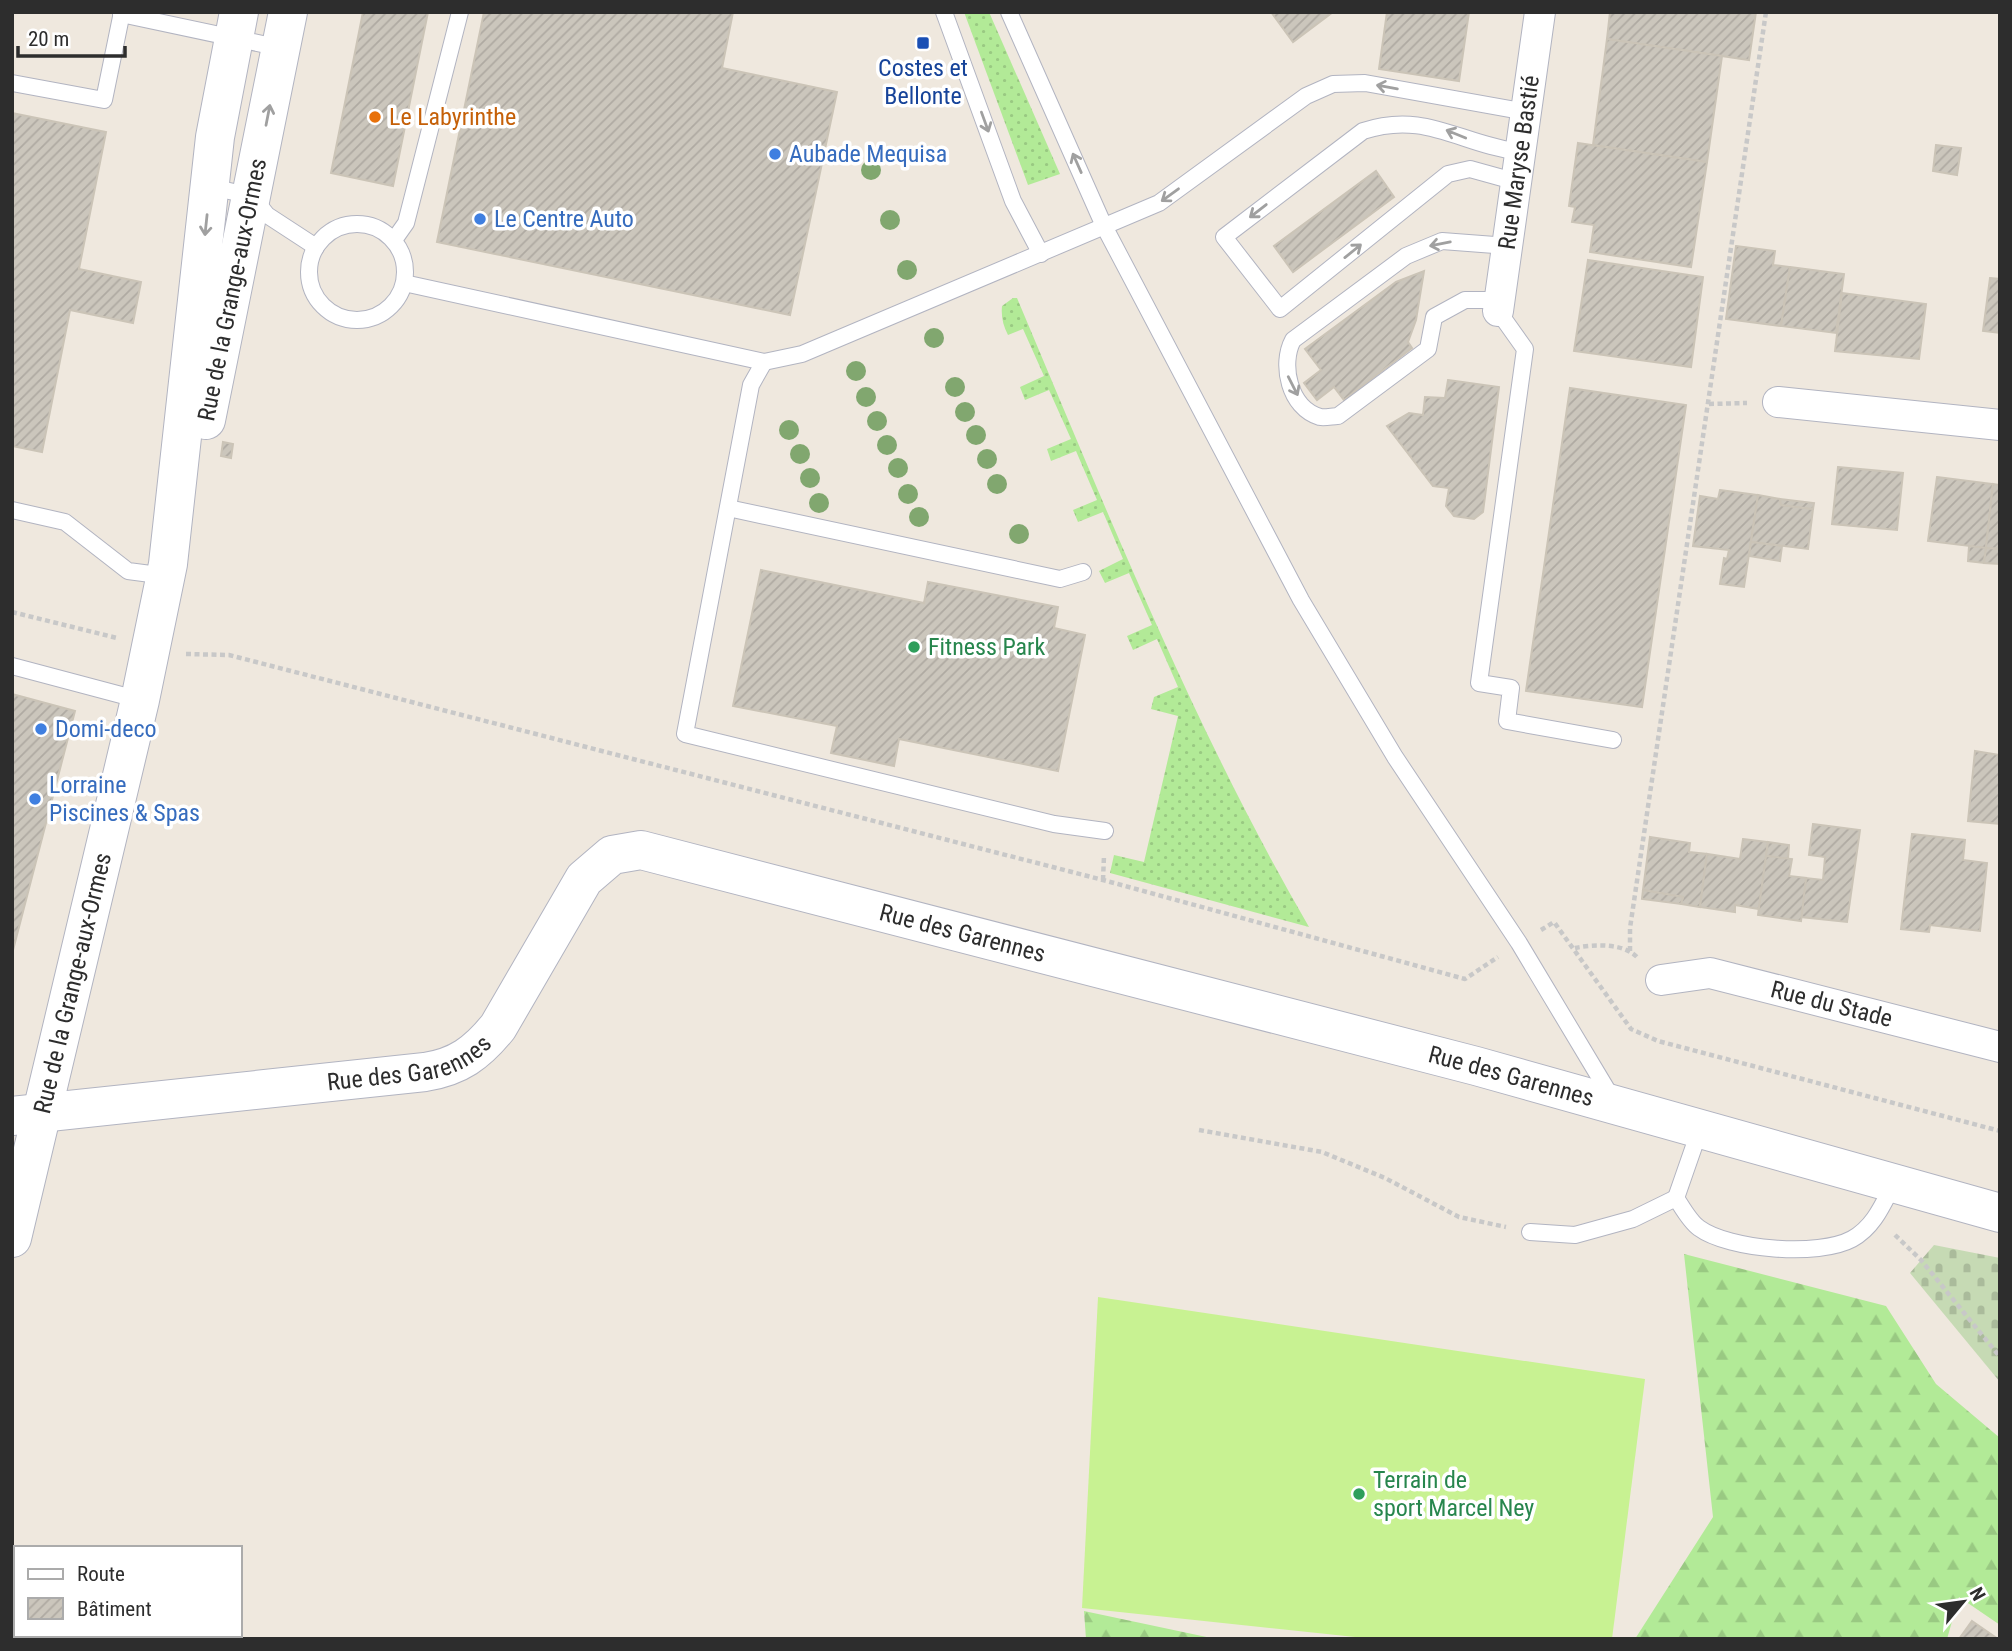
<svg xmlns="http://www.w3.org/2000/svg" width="2012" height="1651" font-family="'Roboto Condensed',sans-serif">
<defs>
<pattern id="grass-dots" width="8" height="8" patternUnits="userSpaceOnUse" patternTransform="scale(1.75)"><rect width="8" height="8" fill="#b2ea97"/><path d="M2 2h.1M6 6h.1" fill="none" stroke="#99c982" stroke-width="1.8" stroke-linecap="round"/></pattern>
<pattern id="forest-firs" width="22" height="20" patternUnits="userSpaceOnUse" patternTransform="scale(1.75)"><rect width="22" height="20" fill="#b2ea97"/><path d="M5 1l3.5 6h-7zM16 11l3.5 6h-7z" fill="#99c982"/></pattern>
<pattern id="cemetery-stones" width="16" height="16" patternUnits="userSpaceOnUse" patternTransform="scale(1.75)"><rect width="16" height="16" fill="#c6dab4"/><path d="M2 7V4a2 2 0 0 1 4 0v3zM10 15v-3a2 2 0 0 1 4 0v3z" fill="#aabb9b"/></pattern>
<pattern id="building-hatch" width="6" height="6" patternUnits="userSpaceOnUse" patternTransform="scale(1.75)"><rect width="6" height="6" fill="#cbc6bc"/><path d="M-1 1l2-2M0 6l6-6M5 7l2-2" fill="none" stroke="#afaaa2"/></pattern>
</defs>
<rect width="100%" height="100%" fill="#efe8de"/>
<!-- grass -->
<g fill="url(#grass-dots)">
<polygon points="964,12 989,12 1060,174 1028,185"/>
<path d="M1013,298h4c90,213 176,429 292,629l-199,-54 4,-18 30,7 34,-146 -27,-7 3,-12 24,-10 -21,-48 -24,11 -6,-14 25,-11 -23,-52 -24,10 -6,-12 24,-12 -20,-47 -25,10 -5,-12 24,-10 -21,-49 -25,10 -4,-12 24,-10 -22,-49 -24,10 -5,-13 24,-11 -21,-47 -15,6c-5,-10 -7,-18 -6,-29z"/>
</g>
<!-- forest -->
<g fill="url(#forest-firs)">
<polygon points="1684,1254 1886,1306 1936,1384 2000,1438 2000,1625 1959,1597 1947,1639 1635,1639 1713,1517"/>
<polygon points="1084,1611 1216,1639 1086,1639"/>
</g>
<!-- cemetery -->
<polygon fill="url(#cemetery-stones)" points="1934,1245 2000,1258 2000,1382 1910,1273"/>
<!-- pitch -->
<polygon fill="#c8f292" points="1098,1297 1645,1379 1612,1639 1374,1639 1082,1608"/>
<!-- building -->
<g fill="url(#building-hatch)" stroke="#cbc4b7" stroke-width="2">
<polygon points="363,12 428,12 393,186 331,173"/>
<polygon points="484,12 733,12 722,68 837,92 790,315 437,242"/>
<polygon points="1271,12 1333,12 1293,42"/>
<polygon points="1387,12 1469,12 1459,81 1379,69"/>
<polygon points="1610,12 1756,12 1749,60 1607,39"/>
<polygon points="1607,39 1722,56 1707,162 1593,145"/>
<polygon points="12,113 106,132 79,269 141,282 133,323 70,310 42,452 12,446"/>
<polygon points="1578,143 1707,162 1691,267 1590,252 1594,225 1572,222 1575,207 1569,206"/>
<polygon points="1936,145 1961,148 1957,175 1933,171"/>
<polygon points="1376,171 1394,197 1293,272 1274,246"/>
<polygon points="1736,246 1775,251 1773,265 1790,267 1781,326 1726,319"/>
<polygon points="1588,260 1703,277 1691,367 1574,351"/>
<polygon points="1790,267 1844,274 1836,333 1781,326"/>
<polygon points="1424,271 1416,320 1408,342 1412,348 1344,400 1334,387 1317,400 1304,383 1321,370 1305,349 1396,282"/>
<polygon points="1990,278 2000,279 2000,333 1983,331"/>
<polygon points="1842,293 1926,304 1919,359 1835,351"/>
<polygon points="1448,380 1499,387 1483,512 1474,519 1454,516 1446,506 1449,488 1433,486 1387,426 1409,413 1423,415 1425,397 1445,398"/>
<polygon points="1570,388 1686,405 1642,707 1526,691"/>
<polygon points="223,442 233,444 231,458 221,456"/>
<polygon points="1838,467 1903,473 1897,530 1832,524"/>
<polygon points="1937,477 1993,484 1986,548 1928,541"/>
<polygon points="1993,484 2000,485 2000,549 1986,548"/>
<polygon points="1720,490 1758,495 1744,587 1720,584 1724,558 1727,559 1729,550 1693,546 1700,496 1718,499"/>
<polygon points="1758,495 1780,499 1781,505 1813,509 1808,549 1751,542"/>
<polygon points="1780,499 1814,503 1813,509 1781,505"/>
<polygon points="1751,542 1782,546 1780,561 1749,556"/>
<polygon points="1969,546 1986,548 1984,563 1968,561"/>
<polygon points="1986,548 2000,549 2000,564 1984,563"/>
<polygon points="761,570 924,603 928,582 1058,607 1054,628 1085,635 1058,771 899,739 894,766 831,753 837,726 733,706"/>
<polygon points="12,694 75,711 12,954"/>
<polygon points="1975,751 2000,755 2000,824 1968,821"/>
<polygon points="1813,824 1860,830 1847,922 1801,917 1806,878 1823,880 1825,857 1809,855"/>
<polygon points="1912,834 1965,840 1963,860 1987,863 1980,931 1930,925 1929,932 1901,929"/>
<polygon points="1650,837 1690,843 1689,852 1707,854 1700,907 1681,904 1683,897 1643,890"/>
<polygon points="1743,839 1768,842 1759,909 1735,905 1735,912 1700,907 1707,854 1740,859"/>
<polygon points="1768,842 1789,845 1788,859 1766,856"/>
<polygon points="1766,856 1792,859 1789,876 1806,878 1801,921 1758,915"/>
<polygon points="1643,890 1683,897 1681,904 1642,899"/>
<polygon points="12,1580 16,1580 16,1635 62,1635 61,1639 12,1639"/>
<polygon points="1972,1621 1998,1639 1959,1639"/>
<polygon points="130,1635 191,1635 191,1639 129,1639"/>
</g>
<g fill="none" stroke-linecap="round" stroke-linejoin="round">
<defs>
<g id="lane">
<polyline points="944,12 1013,201 1041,254"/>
<polyline points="1009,12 1104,226 1301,600 1395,757 1519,943 1612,1098"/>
<polyline points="121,14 281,48"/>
<polyline points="12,83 104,100 122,12"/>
<path d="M1517,182l-47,-13 -22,5 -168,135 -56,-72 139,-106c63,-21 98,14 158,21"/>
<polyline points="211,187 252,196 267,215 316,247"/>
<circle cx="357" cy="272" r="48"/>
<polyline points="394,240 406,223 460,12"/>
<polyline points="404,283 764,362 802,354 1159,203 1306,96 1333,84 1365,83 1526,112"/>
<path d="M1500,300h-35l-31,17 -6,32 -90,67c-5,0 -13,2 -18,1 -31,-9 -40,-53 -27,-77l113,-84 36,-15 66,5"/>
<polyline points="1498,311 1525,349 1479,683 1511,688 1507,721 1613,740"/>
<polyline points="764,362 751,385 685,734 1054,824 1105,831"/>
<polyline points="728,508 1060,579 1083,572"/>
<polyline points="12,510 65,522 128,571 166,576"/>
<polyline points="12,666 140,700"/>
<path d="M1700,1129l-24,69c6,9 14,24 23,30 30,22 120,29 153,11 22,-12 31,-35 42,-56"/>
<polyline points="1530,1232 1575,1235 1633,1219 1676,1198"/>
</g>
<g id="street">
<path id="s1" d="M1498,311l42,-299"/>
<polyline points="1778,402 2000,425"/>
<path id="s2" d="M1661,980l49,-7 290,74"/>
</g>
<g id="secondary">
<path id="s3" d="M206,420l82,-408"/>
<path id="s4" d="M12,1116l413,-44c33,-5 52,-19 73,-45l86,-148 28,-24 29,-5 835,216 524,147"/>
<path id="s5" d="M12,1238l128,-538 28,-136 47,-427 24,-125"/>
</g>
</defs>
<!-- lane casing -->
<use href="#lane" stroke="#b2b4c1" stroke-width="18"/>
<!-- street casing -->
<use href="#street" stroke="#b2b4c1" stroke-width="32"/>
<!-- secondary casing -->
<use href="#secondary" stroke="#b2b4c1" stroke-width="40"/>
<!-- path -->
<g stroke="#c8c8c8" stroke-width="4.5" stroke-dasharray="5 3.5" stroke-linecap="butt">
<polyline points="1709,404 1747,403"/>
<polyline points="12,612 117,638"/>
<polyline points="186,654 229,655 1103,880 1465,979 1498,957"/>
<polyline points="1103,880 1104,856"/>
<polyline points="1541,930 1554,922 1631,1029 1658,1041 2000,1131"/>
<path d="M1575,948c19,-4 48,-5 62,9"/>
<polyline points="1630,951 1630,928 1766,12"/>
<polyline points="1199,1130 1322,1152 1385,1178 1459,1217 1506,1227"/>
<polyline points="1895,1235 1921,1260 2000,1357"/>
</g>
<!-- lane -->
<use href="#lane" stroke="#fff" stroke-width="16"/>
<!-- street -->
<use href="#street" stroke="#fff" stroke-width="30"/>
<!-- secondary -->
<use href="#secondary" stroke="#fff" stroke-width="38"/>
</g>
<!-- trees -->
<g fill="#81a76f">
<circle cx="871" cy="170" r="10"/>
<circle cx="890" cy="220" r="10"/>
<circle cx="907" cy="270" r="10"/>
<circle cx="934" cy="338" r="10"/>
<circle cx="856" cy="371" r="10"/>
<circle cx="955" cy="387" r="10"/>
<circle cx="866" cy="397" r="10"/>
<circle cx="965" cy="412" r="10"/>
<circle cx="877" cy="421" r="10"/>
<circle cx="789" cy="430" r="10"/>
<circle cx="976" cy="435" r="10"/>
<circle cx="887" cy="445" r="10"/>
<circle cx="800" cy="454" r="10"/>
<circle cx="987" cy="459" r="10"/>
<circle cx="898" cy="468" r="10"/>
<circle cx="810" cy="478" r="10"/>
<circle cx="997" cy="484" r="10"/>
<circle cx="908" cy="494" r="10"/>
<circle cx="819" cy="503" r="10"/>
<circle cx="919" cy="517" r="10"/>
<circle cx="1019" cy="534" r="10"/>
</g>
<!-- one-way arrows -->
<defs><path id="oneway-shaft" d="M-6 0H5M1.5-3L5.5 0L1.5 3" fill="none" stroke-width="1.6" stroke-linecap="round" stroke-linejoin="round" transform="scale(1.75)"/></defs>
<g stroke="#a0a0a0">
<use href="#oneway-shaft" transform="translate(1387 87) rotate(-170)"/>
<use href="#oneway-shaft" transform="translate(268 115) rotate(-79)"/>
<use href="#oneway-shaft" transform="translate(985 122) rotate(70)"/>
<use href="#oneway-shaft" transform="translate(1456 134) rotate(-158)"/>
<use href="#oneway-shaft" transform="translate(1077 163) rotate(-114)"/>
<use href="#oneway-shaft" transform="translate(1170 195) rotate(144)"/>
<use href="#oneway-shaft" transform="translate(1258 211) rotate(142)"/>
<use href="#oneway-shaft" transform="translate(206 225) rotate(96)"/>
<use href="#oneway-shaft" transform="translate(1440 244) rotate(169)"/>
<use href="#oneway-shaft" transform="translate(1353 251) rotate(-39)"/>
<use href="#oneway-shaft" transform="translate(1293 386) rotate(63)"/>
</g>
<!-- markers -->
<rect fill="#1a4fb4" stroke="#fff" stroke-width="2.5" x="916" y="36" width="14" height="14" rx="3.5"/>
<circle fill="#e8710a" stroke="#fff" stroke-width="2.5" cx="375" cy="117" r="7"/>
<g fill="#3f7fe0" stroke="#fff" stroke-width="2.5">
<circle cx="775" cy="154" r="7"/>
<circle cx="480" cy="219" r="7"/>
<circle cx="41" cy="729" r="7"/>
<circle cx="35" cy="799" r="7"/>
</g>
<g fill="#2e9e5b" stroke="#fff" stroke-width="2.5">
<circle cx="914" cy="647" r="7"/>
<circle cx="1359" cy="1494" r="7"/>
</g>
<g text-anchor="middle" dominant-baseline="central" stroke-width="7" stroke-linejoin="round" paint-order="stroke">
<!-- transit labels -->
<g font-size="24" fill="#164399" stroke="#fff">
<text x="923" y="68">Costes et<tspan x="923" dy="28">Bellonte</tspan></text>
</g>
<!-- food labels -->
<g font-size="24" fill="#c56008" stroke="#fff" text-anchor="start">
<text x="389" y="117">Le Labyrinthe</text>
</g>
<!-- shop labels -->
<g font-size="24" fill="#366cbe" stroke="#fff" text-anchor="start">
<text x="789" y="154">Aubade Mequisa</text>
<text x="494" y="219">Le Centre Auto</text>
<text x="55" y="729">Domi-deco</text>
<text x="49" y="785">Lorraine<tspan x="49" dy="28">Piscines &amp; Spas</tspan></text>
</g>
<!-- street labels -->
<g font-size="24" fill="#2d2d2d" stroke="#fff">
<text stroke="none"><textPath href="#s1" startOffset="150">Rue Maryse Bastié</textPath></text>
<text stroke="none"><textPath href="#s3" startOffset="133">Rue de la Grange-aux-Ormes</textPath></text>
<text stroke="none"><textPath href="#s4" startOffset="1073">Rue des Garennes</textPath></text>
<text stroke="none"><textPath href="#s5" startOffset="262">Rue de la Grange-aux-Ormes</textPath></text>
<text stroke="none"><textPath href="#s2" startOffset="175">Rue du Stade</textPath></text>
<text stroke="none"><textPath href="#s4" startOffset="402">Rue des Garennes</textPath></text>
<text stroke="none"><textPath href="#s4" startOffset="1640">Rue des Garennes</textPath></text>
</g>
<!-- leisure labels -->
<g font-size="24" fill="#27864d" stroke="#fff" text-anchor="start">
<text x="928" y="647">Fitness Park</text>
<text x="1373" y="1480">Terrain de<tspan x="1373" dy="28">sport Marcel Ney</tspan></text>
</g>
</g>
<!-- border -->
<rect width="2012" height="1651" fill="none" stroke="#2d2d2d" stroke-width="28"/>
<!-- legend -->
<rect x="14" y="1546" width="228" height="91" fill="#ffffff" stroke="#ababab" stroke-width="2"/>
<rect x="28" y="1569" width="35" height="10" fill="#ffffff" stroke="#ababab" stroke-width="2"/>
<text x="77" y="1581" font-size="21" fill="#2d2d2d">Route</text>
<rect x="28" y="1598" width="35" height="21" fill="url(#building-hatch)" stroke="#ababab" stroke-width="2"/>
<text x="77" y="1616" font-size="21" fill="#2d2d2d">Bâtiment</text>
<!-- north arrow -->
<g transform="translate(1963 1602) rotate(61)" stroke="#ffffff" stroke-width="5" paint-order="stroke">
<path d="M0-5L12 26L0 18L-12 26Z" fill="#2d2d2d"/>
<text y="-10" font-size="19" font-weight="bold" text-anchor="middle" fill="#2d2d2d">N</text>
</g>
<!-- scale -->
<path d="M18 46v10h107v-10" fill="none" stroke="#2d2d2d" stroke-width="3.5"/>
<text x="28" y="46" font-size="21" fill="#2d2d2d" stroke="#ffffff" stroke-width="5" paint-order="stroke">20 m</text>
</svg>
